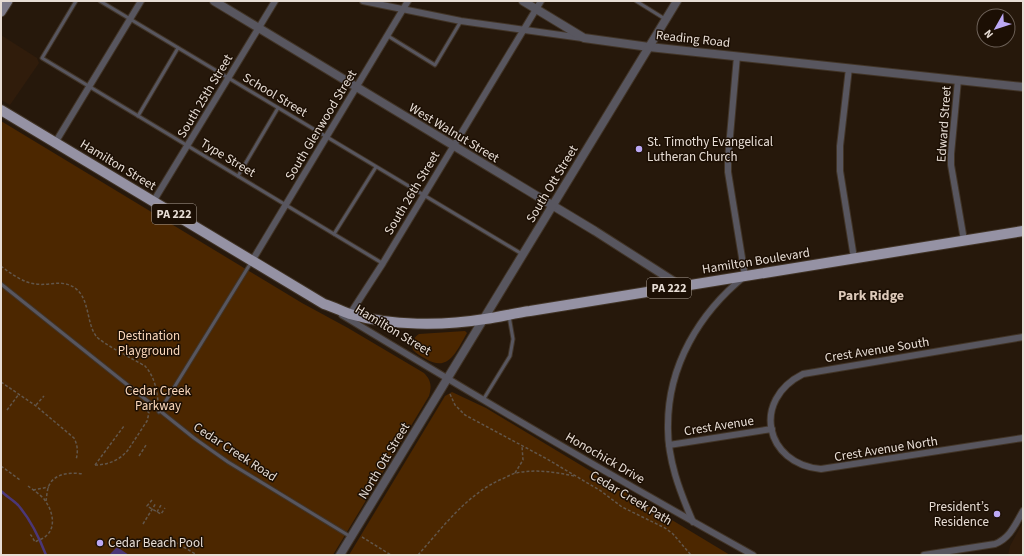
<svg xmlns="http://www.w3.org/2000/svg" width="1024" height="556" font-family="'Source Sans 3',sans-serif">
<rect width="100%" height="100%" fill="#26180b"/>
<!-- built -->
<g fill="#301c0b">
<polygon points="1,35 37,58 39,63 10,105 1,100"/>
<polygon points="1023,522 1023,555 1008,555 1010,546"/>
</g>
<!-- green -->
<g fill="#4c2700">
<path d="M1,121l301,182 46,25 76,45c7,7 8,13 5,23l-96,159h-332z"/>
<path d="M465,331l2,2c-10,17 -18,40 -41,26 -5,-3 -9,-5 -13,-9 -2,-7 0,-12 6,-16z"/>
<polygon points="452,392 486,408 730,555 349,555 445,396"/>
</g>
<!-- water -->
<polygon fill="#4b3777" points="117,547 129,555 109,555"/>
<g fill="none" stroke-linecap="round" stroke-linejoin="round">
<!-- stream -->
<path stroke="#4b3777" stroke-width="2.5" d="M1,491c5,5 12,9 17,14 13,15 21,32 28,50"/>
<defs>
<g id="service">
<polyline points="76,1 42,58 382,263"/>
<polyline points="100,1 522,254"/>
<polyline points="636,1 665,19"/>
<polyline points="388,36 435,65 461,21"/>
<polyline points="138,116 178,48"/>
<polyline points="238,176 278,108"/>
<polyline points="334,234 376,167"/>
<polyline points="1,284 194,438 228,462 351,537"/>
<polyline points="483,400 510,356 513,339 509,316"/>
<polyline points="159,412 252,261"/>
</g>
<g id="minor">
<polyline points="363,1 461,21 582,38"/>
<polyline points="849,68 840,146 840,171 854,258"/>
<polyline points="958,80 951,154 951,165 964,240"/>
<polyline points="55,143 141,1"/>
<polyline points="153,202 275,1"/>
<polyline points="252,261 408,1"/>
<polyline points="350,314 383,263 541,1"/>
<path d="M342,315c135,82 272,163 411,240"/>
<path d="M1023,337l-220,37c-52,26 -38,90 18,95l202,-31"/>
<polyline points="669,445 772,429"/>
<path d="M693,522c-13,-30 -26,-63 -25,-97 0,-59 31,-112 77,-149l-17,-104v-13l9,-103"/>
<path d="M924,555l71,-11c15,-6 20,-19 28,-33"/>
</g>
<g id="tertiary">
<polyline points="214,1 595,231 681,286"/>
<polyline points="523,1 584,38 649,47 1023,87"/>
<polyline points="340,555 677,1"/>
</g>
<polyline id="secondary" points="1,12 8,1"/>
<path id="primary" d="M1,110l323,194c9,3 18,7 26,10 41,12 93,12 135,5 15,-2 30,-6 45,-8l493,-80"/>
</defs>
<!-- service casing -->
<use href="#service" stroke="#413427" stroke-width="5"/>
<!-- minor casing -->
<use href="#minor" stroke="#413427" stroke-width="8"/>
<!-- tertiary casing -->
<use href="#tertiary" stroke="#413427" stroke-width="10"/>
<!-- secondary casing -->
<use href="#secondary" stroke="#413427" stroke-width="11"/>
<!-- primary casing -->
<use href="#primary" stroke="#413427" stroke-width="12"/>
<!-- path -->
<g stroke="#62564a" stroke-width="1.5" stroke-dasharray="3 2" stroke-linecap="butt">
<path d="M1,266c10,8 23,17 35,18 14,2 26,-5 39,4 15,11 11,34 21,48 5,7 39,24 49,30 9,10 12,23 13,36"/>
<path d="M1,382l35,24 38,32c4,8 4,14 2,22"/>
<polyline points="450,394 455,405 465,415 547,459 601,491 622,507 665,528 673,534 691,555"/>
<polyline points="36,405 44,396"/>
<polyline points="7,410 19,394"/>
<polyline points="139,456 146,445"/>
<path d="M95,465c13,0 25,-5 33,-15l19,-29 2,-8 -5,-6"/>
<polyline points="95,465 124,426"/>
<polyline points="1,466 20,480"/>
<polyline points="515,473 523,460 522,446"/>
<path d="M28,486c5,4 15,10 18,16 7,10 10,26 0,34 -3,3 -8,4 -11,6l-4,-7 -2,1"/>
<polyline points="33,490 49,487"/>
<polyline points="152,500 147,506 161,514 165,508"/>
<path d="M46,501c1,-6 1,-14 5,-19 7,-9 21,-10 32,-8"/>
<polyline points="157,512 161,505"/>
<polyline points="143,524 156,503"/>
<polyline points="362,537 391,555"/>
<polyline points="175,542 197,555"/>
<path d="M418,555c25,-28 49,-61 84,-76 5,-2 9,-5 14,-6 20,-4 39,-1 58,3"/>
</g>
<!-- service -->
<use href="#service" stroke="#58565f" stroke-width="3"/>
<!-- minor -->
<use href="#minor" stroke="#58565f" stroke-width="6"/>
<!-- tertiary -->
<use href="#tertiary" stroke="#58565f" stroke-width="8"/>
<!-- secondary -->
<use href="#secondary" stroke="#7b7886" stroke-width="9"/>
<!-- primary -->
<use href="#primary" stroke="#9592a4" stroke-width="10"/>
</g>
<!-- markers -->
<g fill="#bca9f5" stroke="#1c0f04" stroke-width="1.5">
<circle cx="639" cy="149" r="4"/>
<circle cx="997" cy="514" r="4"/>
<circle cx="100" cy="543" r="4"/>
</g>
<g text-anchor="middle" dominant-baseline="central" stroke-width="3" stroke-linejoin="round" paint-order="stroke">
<!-- shield labels -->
<g fill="#1c0f04" stroke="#aa9f96" stroke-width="1">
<rect x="152" y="204" width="44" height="20" rx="3"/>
<rect x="647" y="278" width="44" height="20" rx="3"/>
</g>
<g font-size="12" font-weight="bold" fill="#e7ddd5">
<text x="174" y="214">PA 222</text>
<text x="669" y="288">PA 222</text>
</g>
<!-- street labels -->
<g font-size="13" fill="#e7ddd5" stroke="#1c0f04">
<text transform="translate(693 39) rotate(6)">Reading Road</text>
<text transform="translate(275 95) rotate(31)">School Street</text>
<text transform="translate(205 96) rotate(-59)">South 25th Street</text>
<text transform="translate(944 124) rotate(-86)">Edward Street</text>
<text transform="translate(321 125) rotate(-59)">South Glenwood Street</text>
<text transform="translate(454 133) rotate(31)">West Walnut Street</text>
<text transform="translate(228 158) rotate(31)">Type Street</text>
<text transform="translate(118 165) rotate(31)">Hamilton Street</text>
<text transform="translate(552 184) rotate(-59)">South Ott Street</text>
<text transform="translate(412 193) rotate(-59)">South 26th Street</text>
<text transform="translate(756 261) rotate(-9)">Hamilton Boulevard</text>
<text transform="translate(393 330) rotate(31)">Hamilton Street</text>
<text transform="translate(877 350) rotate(-9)">Crest Avenue South</text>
<text transform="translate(719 426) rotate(-9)">Crest Avenue</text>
<text transform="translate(886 449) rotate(-9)">Crest Avenue North</text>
<text transform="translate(235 452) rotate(33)">Cedar Creek Road</text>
<text transform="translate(605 458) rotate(30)">Honochick Drive</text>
<text transform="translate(384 461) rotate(-59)">North Ott Street</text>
<text transform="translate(631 498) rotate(31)">Cedar Creek Path</text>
</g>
<!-- poi labels -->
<g font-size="13" fill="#e7ddd5" stroke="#1c0f04" text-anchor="start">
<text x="647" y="142">St. Timothy Evangelical<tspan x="647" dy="15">Lutheran Church</tspan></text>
<text x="989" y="507" text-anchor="end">President’s<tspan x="989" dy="15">Residence</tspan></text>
<text x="108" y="543">Cedar Beach Pool</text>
</g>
<!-- park labels -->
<g font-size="13" fill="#fbd8bc" stroke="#1c0f04">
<text x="149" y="336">Destination<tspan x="149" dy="15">Playground</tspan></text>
<text x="158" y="391">Cedar Creek<tspan x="158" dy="15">Parkway</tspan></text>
</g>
<!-- neighbourhood labels -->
<g font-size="14" font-weight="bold" fill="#ddc9b9" stroke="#1c0f04">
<text x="871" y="296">Park Ridge</text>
</g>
</g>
<!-- border -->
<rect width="1024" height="556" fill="none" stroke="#e7ddd5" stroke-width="4"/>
<!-- north arrow -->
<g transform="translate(996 28) rotate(231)"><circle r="19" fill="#1c0f04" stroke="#6d6158"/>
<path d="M0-3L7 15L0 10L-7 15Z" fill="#bca9f5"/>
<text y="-6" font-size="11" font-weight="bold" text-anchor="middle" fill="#e7ddd5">N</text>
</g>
</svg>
